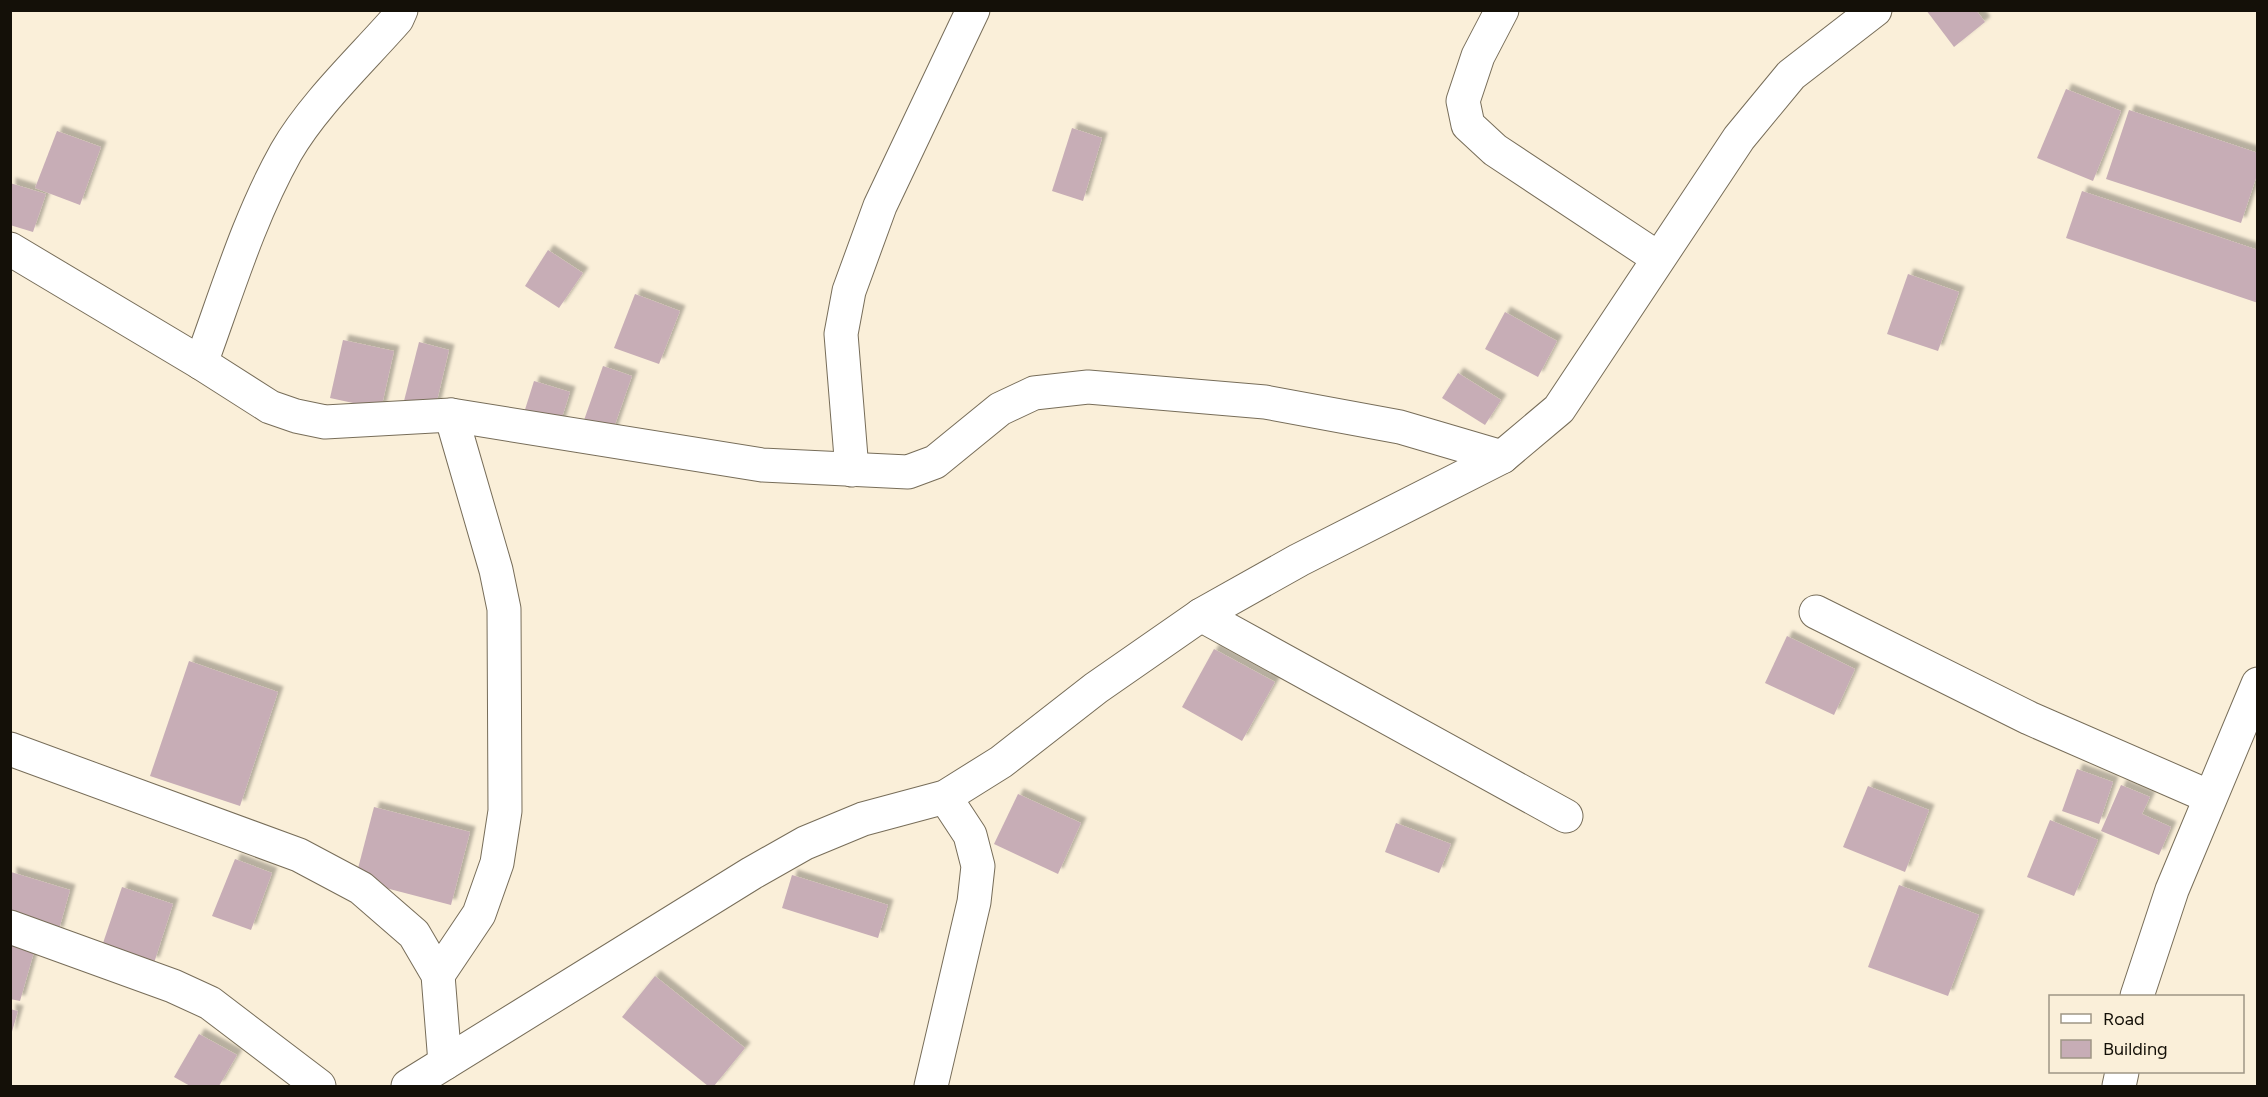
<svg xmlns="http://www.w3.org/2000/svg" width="2268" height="1097" font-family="Figtree,sans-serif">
<defs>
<filter id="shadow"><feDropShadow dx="5.5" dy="-5.5" stdDeviation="1.5" flood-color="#0004"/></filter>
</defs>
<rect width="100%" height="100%" fill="#faefd9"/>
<!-- building -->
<g fill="#c7adb6" filter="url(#shadow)">
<polygon points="1926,10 1976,10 1985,22 1954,47"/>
<polygon points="2066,89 2121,111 2093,181 2037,158"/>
<polygon points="2129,110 2258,153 2258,172 2241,223 2106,179"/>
<polygon points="1072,128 1102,138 1083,201 1052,191"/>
<polygon points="57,131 101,147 80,205 35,188"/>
<polygon points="10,183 46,194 33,232 10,225"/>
<polygon points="2082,191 2258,250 2258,303 2066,238"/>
<polygon points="548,250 583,273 559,308 525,286"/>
<polygon points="1908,274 1959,292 1938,351 1887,334"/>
<polygon points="635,294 680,311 659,364 614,348"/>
<polygon points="1505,312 1557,341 1538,377 1485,349"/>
<polygon points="343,340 394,351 381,409 330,398"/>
<polygon points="419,342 449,350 435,409 404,401"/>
<polygon points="603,366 632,376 612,433 583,423"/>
<polygon points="1458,373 1501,400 1485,425 1442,398"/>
<polygon points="534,381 570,392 559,427 523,416"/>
<polygon points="1787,636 1855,669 1834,715 1765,683"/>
<polygon points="1214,649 1275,682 1242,741 1182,707"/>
<polygon points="189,661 278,692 240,806 150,776"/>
<polygon points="2077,769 2113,782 2099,824 2062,811"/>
<polygon points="2121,785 2150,797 2142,814 2171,827 2159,855 2101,831"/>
<polygon points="1868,786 1929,810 1905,872 1843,847"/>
<polygon points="1018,794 1081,823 1058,874 994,844"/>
<polygon points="374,807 470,832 451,905 355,880"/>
<polygon points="2050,820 2098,840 2074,896 2027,877"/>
<polygon points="1396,823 1451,844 1439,873 1385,852"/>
<polygon points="235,859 272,873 251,930 212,916"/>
<polygon points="11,872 70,890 58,933 10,919"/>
<polygon points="792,875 888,905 878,938 782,908"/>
<polygon points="1899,885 1979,915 1948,996 1868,967"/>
<polygon points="122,887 173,904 154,963 102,946"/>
<polygon points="10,945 34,952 20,1001 10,999"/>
<polygon points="655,976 745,1048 714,1086 708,1086 622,1017"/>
<polygon points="10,1009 18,1011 11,1035 10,1035"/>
<polygon points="199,1034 237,1055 219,1086 190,1086 174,1077"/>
</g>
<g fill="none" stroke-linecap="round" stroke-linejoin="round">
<defs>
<g id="street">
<polyline points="1502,10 1478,56 1463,101 1468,125 1495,150 1658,258"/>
<polyline points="10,249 201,363 270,407 296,416 325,422 451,415 762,465 908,472 935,462 1000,409 1034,393 1088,387 1265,402 1400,427 1502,457"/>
<path d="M201,363c26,-71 48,-145 85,-211 27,-47 75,-92 111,-133l4,-9"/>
<polyline points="852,470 841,334 849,291 880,206 973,10"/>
<polyline points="1816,612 2029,718 2210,797"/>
<polyline points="1201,615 1566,816"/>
<polyline points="10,749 299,855 361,888 414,934 438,975 445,1063"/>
<polyline points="10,927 173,986 210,1003 319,1086"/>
<polyline points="438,975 479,914 497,863 505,811 504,609 496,570 451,415"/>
<polyline points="2137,996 2172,890 2258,684"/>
<polyline points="408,1086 752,873 805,843 863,819 945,797 1001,762 1096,688 1201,615 1299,560 1502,457 1559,409 1739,138 1791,75 1875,10"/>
<polyline points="931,1086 974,902 978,866 970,835 945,797"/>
<polyline points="2119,1086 2122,1072"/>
</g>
</defs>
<!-- street casing -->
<use href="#street" stroke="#776d59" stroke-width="35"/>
<!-- street -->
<use href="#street" stroke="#fff" stroke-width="33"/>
</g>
<!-- border -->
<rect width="2268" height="1097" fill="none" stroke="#141008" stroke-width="24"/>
<!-- legend -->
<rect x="2049" y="995" width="195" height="78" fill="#faefd9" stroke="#9e9685" stroke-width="1.5"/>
<rect x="2061" y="1014" width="30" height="9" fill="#ffffff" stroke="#9e9685" stroke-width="1.5"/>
<text x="2103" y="1025" font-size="18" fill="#141008">Road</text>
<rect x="2061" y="1040" width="30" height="18" fill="#c7adb6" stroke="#9e9685" stroke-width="1.5"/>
<text x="2103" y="1055" font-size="18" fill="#141008">Building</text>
</svg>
